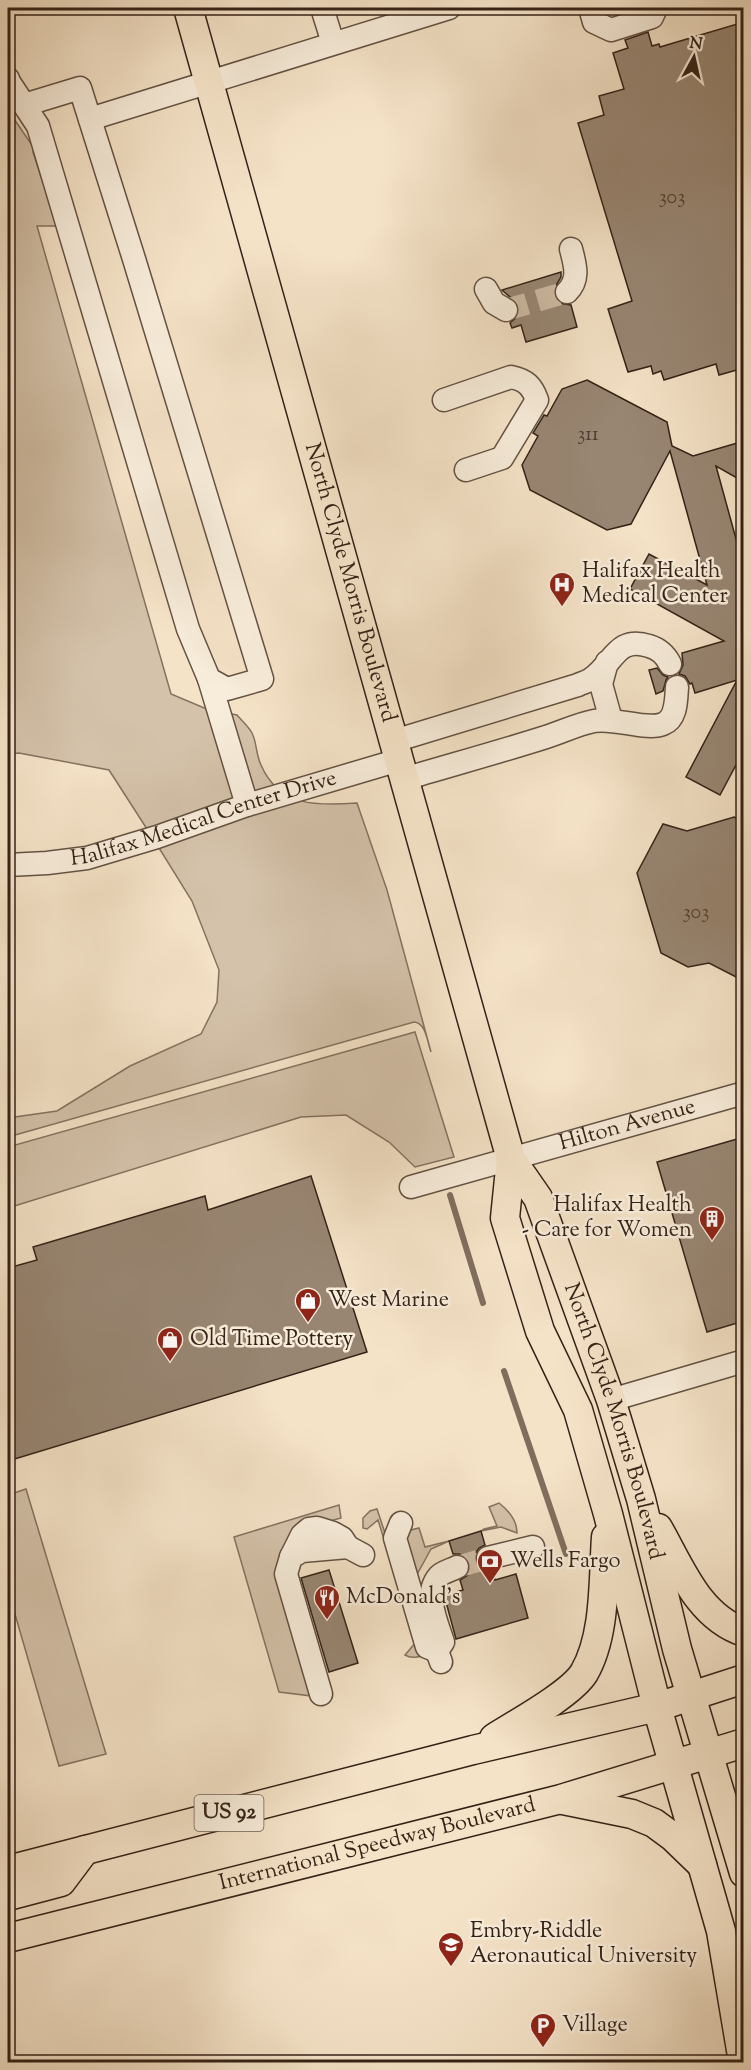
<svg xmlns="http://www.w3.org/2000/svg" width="751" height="2070" font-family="'Sorts Mill Goudy',serif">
<rect width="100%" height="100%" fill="#f5e3c8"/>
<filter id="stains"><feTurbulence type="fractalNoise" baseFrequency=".00333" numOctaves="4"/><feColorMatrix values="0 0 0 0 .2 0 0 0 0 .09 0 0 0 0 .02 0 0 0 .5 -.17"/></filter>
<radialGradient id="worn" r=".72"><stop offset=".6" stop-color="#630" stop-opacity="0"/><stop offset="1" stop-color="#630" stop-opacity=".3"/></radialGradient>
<!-- green -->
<g fill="#d4c2aa" stroke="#847260" stroke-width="1.5">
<path d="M8,110l28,41 -3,1 24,74h-20l134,468 38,16 28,5c5,6 12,12 15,18 5,10 4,22 9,32 18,42 57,41 96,38l30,87 44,162c-4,-11 -5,-29 -17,-30l-406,115v-19l49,-7 73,-45 71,-32 16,-32 2,-32 -27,-69 -33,-53 95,-57 -107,38 -38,-59 -90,-17 -11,1z"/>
<polygon points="415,1032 454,1157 415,1167 389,1142 346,1115 301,1117 8,1208 8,1147"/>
<polygon points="26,1489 106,1754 59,1766 8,1590 8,1495"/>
<path d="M499,1503c9,7 18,18 18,30l-16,-6 -20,4 3,-2 13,-3 -8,-19z"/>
<polygon points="339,1505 341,1518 323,1523 278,1568 312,1696 279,1692 234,1537"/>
<path d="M377,1509l9,27 33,-8 6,19 24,-6 -18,8 -17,31 21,70c-10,4 -20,11 -30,5l11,-13 -38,-122 -11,9 -4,-1v-10l7,-7z"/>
</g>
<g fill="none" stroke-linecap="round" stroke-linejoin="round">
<!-- stream -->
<g stroke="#806e5d" stroke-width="6">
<polyline points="450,1195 483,1303"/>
<polyline points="504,1371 566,1554"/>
</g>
</g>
<!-- building -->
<g fill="#988673" stroke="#342217" stroke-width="1.5">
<polygon points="744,22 744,368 719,375 716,364 664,380 661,371 653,374 651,366 628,372 608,309 632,301 578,123 604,115 599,96 624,89 613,53 628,48 625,40 648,32 652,46 659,44 660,47"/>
<polygon points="561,272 561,277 554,289 554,296 559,303 571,305 577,327 526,342 521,325 512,328 510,323 518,316 519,311 518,304 502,290"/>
<polygon points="587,380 667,422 672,446 693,456 744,441 744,482 716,466 744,568 744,750 720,795 686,777 737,680 695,693 692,683 690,684 685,676 679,674 683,665 682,653 724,641 630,589 649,554 707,585 670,451 631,524 607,530 530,490 522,465 538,436 533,433 544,415 547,416 562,389"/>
<polygon points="657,668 663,675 668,677 666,680 663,691 656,694 649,670"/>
<polygon points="734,817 744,822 744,981 709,963 688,967 661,953 637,873 663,824 687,831"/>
<polygon points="744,1137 744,1321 707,1332 657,1162"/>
<polygon points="311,1176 367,1352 8,1461 8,1268 37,1260 33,1247 205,1196 208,1210"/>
<polygon points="481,1531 485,1545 479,1548 475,1554 475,1562 484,1571 492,1571 495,1580 516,1574 528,1618 456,1639 446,1602 445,1595 463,1590 460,1580 468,1575 470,1568 469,1562 465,1556 459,1554 453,1554 449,1541"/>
<polygon points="329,1570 358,1663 329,1672 301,1578"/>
</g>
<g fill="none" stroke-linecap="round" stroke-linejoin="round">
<!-- minor-tunnel -->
<g stroke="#cebca5" stroke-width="22" stroke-dasharray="22 11" stroke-linecap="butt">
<polyline points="506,310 567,292"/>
<polyline points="457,1567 488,1558"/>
</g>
<defs>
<g id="minor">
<polyline points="322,8 333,43"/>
<polyline points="590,8 594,22 611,30 652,17 656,8"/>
<polyline points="8,79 9,82 38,126 188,629 209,679 227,689 262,679 134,259 80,88 24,105"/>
<polyline points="90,119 449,8"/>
<polyline points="486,289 494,303 506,310"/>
<path d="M567,292c13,-13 8,-27 4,-43"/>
<path d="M444,400l67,-23c15,3 21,9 26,23l-35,58 -36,12"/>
<polyline points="607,662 601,684 611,720"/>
<polyline points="209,679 247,805"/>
<path d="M394,741l184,-56c4,-2 9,-3 13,-6 22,-14 25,-44 58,-33 10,3 16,8 21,18"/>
<path d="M404,779c47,-14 95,-27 142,-42 16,-5 32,-13 48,-16 20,-4 53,10 69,3 14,-5 13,-25 14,-37"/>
<path id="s1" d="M8,865l39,-2 40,-5 70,-21 90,-32 152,-45"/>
<path id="s2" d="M411,1187l333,-94"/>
<polyline points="611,1400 744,1361"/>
<polyline points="401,1523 395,1538 427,1647 437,1651"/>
<polyline points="291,1557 302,1535 309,1529 317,1528 333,1533 342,1538 348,1547 363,1555"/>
<polyline points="488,1558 533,1547"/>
<path d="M441,1662l-4,-11 6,-9c-6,-19 -20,-48 -4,-66 4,-4 12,-6 18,-9"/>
<polyline points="321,1694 286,1574 291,1557 302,1551 348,1547"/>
</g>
<g id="major">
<path id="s3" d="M188,8l323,1151 27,39 73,202 30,99 36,150 67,224"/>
<polyline points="511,1159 505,1218 540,1331 578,1410 608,1514 657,1707 721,1931 743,2062"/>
<path d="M658,1528c22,38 40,89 86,104"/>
<path d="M494,1738c22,-14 77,-44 90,-65 22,-38 19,-93 22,-136"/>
<polyline points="563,1800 632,1814 654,1823 673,1837 702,1865"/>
<polyline points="8,1870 473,1750 657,1707 744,1679"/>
<polyline points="8,1896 61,1882 85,1850"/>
<path id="s4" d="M8,1938l553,-139 183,-56"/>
</g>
</defs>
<!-- minor casing -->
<use href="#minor" stroke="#645243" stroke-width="25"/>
<!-- major casing -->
<use href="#major" stroke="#342217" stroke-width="31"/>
<!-- minor -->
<use href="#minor" stroke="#f8eddb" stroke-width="22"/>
<!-- major -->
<use href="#major" stroke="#f5e3c8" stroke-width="28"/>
</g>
<!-- icons -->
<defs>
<symbol id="hospital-pin" viewBox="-11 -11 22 30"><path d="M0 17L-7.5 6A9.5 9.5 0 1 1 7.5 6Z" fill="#8f2418" stroke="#f8eddb"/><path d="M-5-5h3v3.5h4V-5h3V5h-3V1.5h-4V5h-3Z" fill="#fff"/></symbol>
<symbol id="building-pin" viewBox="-11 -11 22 30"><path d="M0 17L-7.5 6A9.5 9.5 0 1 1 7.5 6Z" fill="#8f2418" stroke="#f8eddb"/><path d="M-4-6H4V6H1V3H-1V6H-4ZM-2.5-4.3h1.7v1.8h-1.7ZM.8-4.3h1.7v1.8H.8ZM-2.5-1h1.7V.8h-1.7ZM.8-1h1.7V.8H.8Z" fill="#fff"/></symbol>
<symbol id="shop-pin" viewBox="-11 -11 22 30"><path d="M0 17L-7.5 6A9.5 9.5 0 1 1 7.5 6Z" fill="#8f2418" stroke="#f8eddb"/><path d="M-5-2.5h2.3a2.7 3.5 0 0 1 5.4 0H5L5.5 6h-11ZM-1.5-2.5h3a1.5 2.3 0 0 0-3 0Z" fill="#fff"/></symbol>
<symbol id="bank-pin" viewBox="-11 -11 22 30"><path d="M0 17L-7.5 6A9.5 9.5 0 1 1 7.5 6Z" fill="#8f2418" stroke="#f8eddb"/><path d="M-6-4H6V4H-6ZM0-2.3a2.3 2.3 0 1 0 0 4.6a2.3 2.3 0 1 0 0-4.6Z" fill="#fff"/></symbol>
<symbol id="restaurant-pin" viewBox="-11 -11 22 30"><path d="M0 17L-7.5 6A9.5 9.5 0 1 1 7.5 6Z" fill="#8f2418" stroke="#f8eddb"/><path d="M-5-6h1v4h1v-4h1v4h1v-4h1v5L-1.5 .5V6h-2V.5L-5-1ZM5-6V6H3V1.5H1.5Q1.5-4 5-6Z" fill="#fff"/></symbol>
<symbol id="university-pin" viewBox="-11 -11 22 30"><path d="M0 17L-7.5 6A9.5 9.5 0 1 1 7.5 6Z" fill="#8f2418" stroke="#f8eddb"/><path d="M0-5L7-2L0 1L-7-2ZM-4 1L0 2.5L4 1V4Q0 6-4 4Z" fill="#fff"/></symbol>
<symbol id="parking-pin" viewBox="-11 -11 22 30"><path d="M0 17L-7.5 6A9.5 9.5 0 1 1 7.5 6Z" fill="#8f2418" stroke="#f8eddb"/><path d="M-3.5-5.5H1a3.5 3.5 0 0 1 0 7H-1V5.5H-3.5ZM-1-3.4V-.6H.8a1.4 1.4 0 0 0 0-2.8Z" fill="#fff"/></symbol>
</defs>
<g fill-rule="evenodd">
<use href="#hospital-pin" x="547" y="570" width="30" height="40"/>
<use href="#building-pin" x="697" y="1204" width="30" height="40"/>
<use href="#shop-pin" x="293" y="1286" width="30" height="40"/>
<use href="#shop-pin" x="155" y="1325" width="30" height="40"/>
<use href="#bank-pin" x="475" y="1547" width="30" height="40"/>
<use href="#restaurant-pin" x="312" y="1583" width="30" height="40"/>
<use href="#university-pin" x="436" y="1930" width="30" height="40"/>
<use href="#parking-pin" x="528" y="2011" width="30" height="40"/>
</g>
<g text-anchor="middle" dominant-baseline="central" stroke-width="5" stroke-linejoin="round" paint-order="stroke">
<!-- number labels -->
<g font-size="20" fill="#4d3b2e">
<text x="672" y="198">303</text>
<text x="588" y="435">311</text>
<text x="696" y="913">303</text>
</g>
<!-- shield labels -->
<rect fill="#f8eddb" stroke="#6f5f52" stroke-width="1.5" x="194.5" y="1795" width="69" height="36" rx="4.5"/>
<g font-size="21" font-weight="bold" fill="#342217">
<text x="229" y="1813">US 92</text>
</g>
<!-- poi labels -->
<g font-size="22" fill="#342217" stroke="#f8eddb" text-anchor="start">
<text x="582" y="572">Halifax Health<tspan x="582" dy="25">Medical Center</tspan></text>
<text x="692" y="1206" text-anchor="end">Halifax Health<tspan x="692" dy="25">- Care for Women</tspan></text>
<text x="328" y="1301">West Marine</text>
<text x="190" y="1340">Old Time Pottery</text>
<text x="510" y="1562">Wells Fargo</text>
<text x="346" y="1598">McDonald's</text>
<text x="470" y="1932">Embry-Riddle<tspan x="470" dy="25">Aeronautical University</tspan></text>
<text x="562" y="2026">Village</text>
</g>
<!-- street labels -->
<g font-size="22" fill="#342217" stroke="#f8eddb">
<text stroke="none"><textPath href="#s3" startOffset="597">North Clyde Morris Boulevard</textPath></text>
<text stroke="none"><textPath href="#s1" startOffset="202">Halifax Medical Center Drive</textPath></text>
<text stroke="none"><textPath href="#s2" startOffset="225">Hilton Avenue</textPath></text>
<text stroke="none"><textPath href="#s3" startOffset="1479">North Clyde Morris Boulevard</textPath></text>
<text stroke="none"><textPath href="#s4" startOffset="381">International Speedway Boulevard</textPath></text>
</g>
</g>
<!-- margin -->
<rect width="751" height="2070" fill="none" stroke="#f5e3c8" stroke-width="30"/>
<rect x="9" y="9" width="733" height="2052" fill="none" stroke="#342217" stroke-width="3"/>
<rect x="15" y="15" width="721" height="2040" fill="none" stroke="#342217" stroke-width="1.5"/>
<!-- north arrow -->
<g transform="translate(694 57) rotate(8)" stroke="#f8eddb" stroke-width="4.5" paint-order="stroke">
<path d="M0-4.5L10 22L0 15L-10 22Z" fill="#342217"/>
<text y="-9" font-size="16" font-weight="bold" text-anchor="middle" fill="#342217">N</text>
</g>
<rect width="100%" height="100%" filter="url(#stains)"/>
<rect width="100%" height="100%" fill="url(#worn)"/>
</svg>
